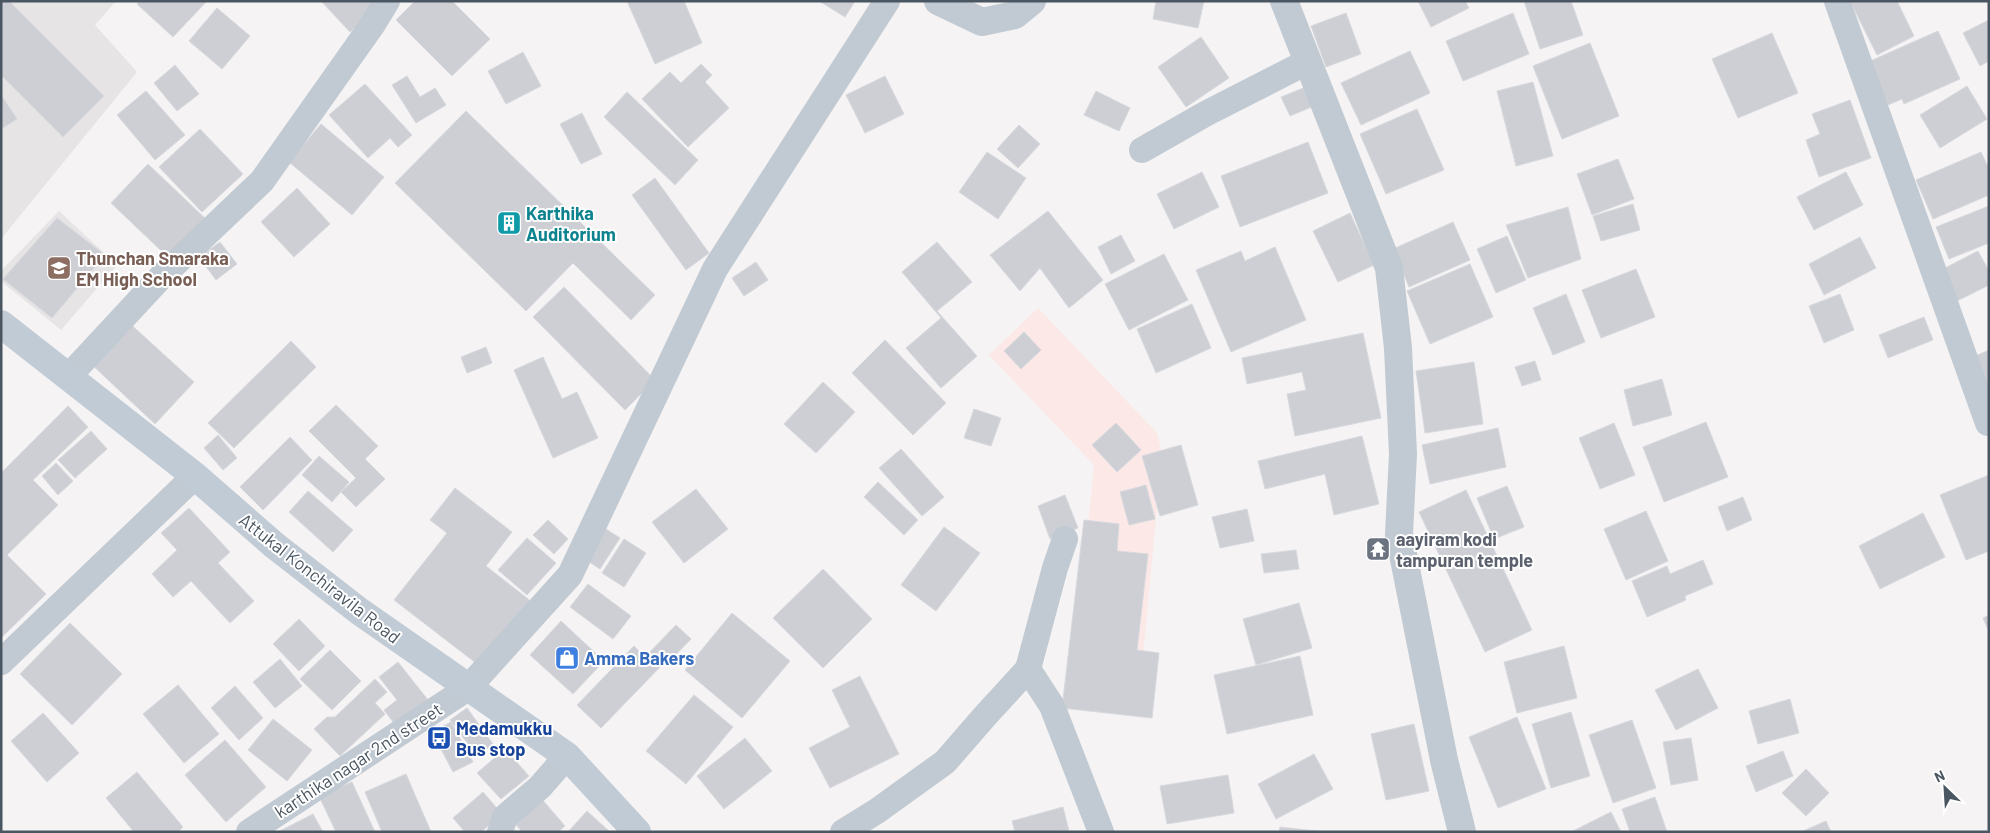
<svg xmlns="http://www.w3.org/2000/svg" width="1990" height="833" font-family="Barlow,sans-serif">
<rect width="100%" height="100%" fill="#f5f3f3"/>
<!-- education -->
<g fill="#e6e4e5">
<polygon points="1,1 116,1 95,25 137,72 1,239"/>
<polygon points="59,211 117,265 61,330 1,281 1,271"/>
</g>
<!-- medical -->
<polygon fill="#fce8e6" points="1038,308 1157,433 1160,445 1162,454 1140,688 1073,682 1094,465 989,355"/>
<!-- building -->
<g fill="#cdcfd5" stroke="#d7d9de">
<polygon points="1,1 9,1 104,96 63,137 1,75"/>
<polygon points="140,1 207,1 173,37 137,4"/>
<polygon points="321,1 372,1 378,7 350,32"/>
<polygon points="415,1 452,1 490,39 452,76 396,20"/>
<polygon points="627,1 684,1 702,43 655,64"/>
<polygon points="819,1 855,1 845,17"/>
<polygon points="1156,1 1204,1 1198,28 1153,19"/>
<polygon points="1418,1 1465,1 1469,8 1431,27"/>
<polygon points="1524,1 1571,1 1583,35 1540,49"/>
<polygon points="1850,1 1897,1 1914,36 1877,55"/>
<polygon points="217,8 250,36 222,69 189,41"/>
<polygon points="1346,13 1361,54 1326,67 1311,26"/>
<polygon points="1513,13 1529,54 1463,81 1446,41"/>
<polygon points="1989,20 1989,61 1980,66 1963,33"/>
<polygon points="1938,31 1960,79 1904,104 1902,99 1888,105 1868,62"/>
<polygon points="1772,33 1798,93 1738,118 1712,59"/>
<polygon points="1201,37 1229,78 1186,107 1158,67"/>
<polygon points="1590,43 1619,116 1562,139 1533,66"/>
<polygon points="1410,51 1430,93 1361,125 1341,83"/>
<polygon points="523,52 541,86 506,104 488,71"/>
<polygon points="701,64 712,75 705,82 729,108 688,147 642,99 670,72 681,83"/>
<polygon points="175,65 199,94 177,111 154,83"/>
<polygon points="407,76 420,97 435,88 446,105 416,123 392,85"/>
<polygon points="885,76 904,114 865,133 846,95"/>
<polygon points="1533,82 1553,156 1516,166 1497,91"/>
<polygon points="365,84 412,135 398,147 390,138 368,158 329,115"/>
<polygon points="1967,86 1987,119 1940,148 1920,115"/>
<polygon points="1306,87 1314,106 1290,116 1281,97"/>
<polygon points="146,91 185,135 155,160 117,115"/>
<polygon points="1096,91 1130,108 1119,131 1084,115"/>
<polygon points="627,92 698,160 675,185 604,117"/>
<polygon points="1,95 17,119 1,129"/>
<polygon points="1850,100 1871,158 1819,177 1806,140 1820,134 1812,114"/>
<polygon points="1417,109 1444,170 1386,194 1360,134"/>
<polygon points="466,111 655,295 631,320 573,263 526,311 395,183"/>
<polygon points="582,113 602,154 581,164 560,124"/>
<polygon points="321,124 384,177 352,215 289,162"/>
<polygon points="1019,125 1040,144 1018,168 997,149"/>
<polygon points="200,129 243,174 202,212 159,167"/>
<polygon points="1308,142 1328,193 1240,227 1221,176"/>
<polygon points="987,152 1026,178 998,219 959,192"/>
<polygon points="1981,152 1989,169 1989,195 1933,219 1916,180"/>
<polygon points="1618,159 1634,199 1592,215 1577,174"/>
<polygon points="148,164 210,223 173,262 111,203"/>
<polygon points="1202,172 1219,207 1174,229 1157,194"/>
<polygon points="1846,172 1863,205 1814,230 1797,197"/>
<polygon points="655,178 709,253 686,270 632,195"/>
<polygon points="297,188 330,224 294,257 261,222"/>
<polygon points="1633,204 1640,230 1601,241 1593,216"/>
<polygon points="1989,206 1989,243 1949,259 1936,227"/>
<polygon points="1568,207 1581,259 1528,278 1506,225"/>
<polygon points="1048,211 1103,280 1069,308 1040,268 1020,291 990,255"/>
<polygon points="1350,213 1374,265 1338,282 1313,231"/>
<polygon points="57,218 105,255 52,318 3,279"/>
<polygon points="1453,222 1470,260 1409,287 1393,249"/>
<polygon points="1121,235 1135,261 1111,274 1098,247"/>
<polygon points="1507,236 1526,280 1496,293 1477,249"/>
<polygon points="1860,237 1876,268 1824,295 1809,264"/>
<polygon points="220,242 237,264 216,280 199,257"/>
<polygon points="937,242 972,282 937,311 977,356 941,388 906,348 941,318 902,272"/>
<polygon points="1275,247 1306,320 1231,352 1196,270 1241,251 1245,261"/>
<polygon points="1978,251 1989,271 1989,285 1955,302 1939,271"/>
<polygon points="1164,254 1188,300 1129,330 1105,284"/>
<polygon points="756,262 768,280 744,296 732,278"/>
<polygon points="1470,264 1493,317 1430,344 1407,291"/>
<polygon points="1636,269 1655,317 1601,338 1582,290"/>
<polygon points="564,287 655,380 625,410 533,317"/>
<polygon points="1566,294 1585,342 1553,355 1533,308"/>
<polygon points="1840,294 1854,330 1824,343 1809,306"/>
<polygon points="1192,304 1211,348 1156,373 1137,329"/>
<polygon points="1924,317 1933,340 1888,358 1879,335"/>
<polygon points="126,320 194,382 155,424 88,361"/>
<polygon points="1024,332 1041,350 1021,369 1004,351"/>
<polygon points="1363,333 1381,418 1295,436 1287,394 1306,390 1302,372 1247,384 1242,358"/>
<polygon points="885,340 946,403 913,435 852,373"/>
<polygon points="291,341 316,367 234,448 208,423"/>
<polygon points="486,347 492,363 467,373 461,357"/>
<polygon points="1989,350 1989,392 1973,357"/>
<polygon points="543,357 562,399 577,392 598,438 553,458 514,370"/>
<polygon points="1535,361 1541,380 1522,386 1515,367"/>
<polygon points="1474,362 1483,424 1425,433 1416,371"/>
<polygon points="1662,379 1672,415 1633,426 1624,390"/>
<polygon points="823,382 855,412 816,453 784,424"/>
<polygon points="336,405 378,446 365,459 385,479 356,507 341,492 356,478 309,431"/>
<polygon points="68,406 88,427 33,480 58,505 7,555 46,594 1,638 1,473"/>
<polygon points="974,409 1001,418 991,446 964,438"/>
<polygon points="1706,422 1728,477 1664,502 1643,447"/>
<polygon points="1116,423 1141,450 1117,472 1092,445"/>
<polygon points="1614,423 1635,475 1600,489 1579,438"/>
<polygon points="1498,428 1506,467 1430,484 1422,445"/>
<polygon points="91,431 107,449 75,478 58,460"/>
<polygon points="218,435 237,458 223,470 204,448"/>
<polygon points="1362,436 1379,504 1334,515 1325,474 1265,489 1258,461"/>
<polygon points="290,437 312,460 263,510 240,487"/>
<polygon points="1181,445 1198,505 1160,516 1142,456"/>
<polygon points="901,449 944,497 922,516 879,468"/>
<polygon points="319,456 349,482 332,502 302,475"/>
<polygon points="56,463 73,481 58,495 42,476"/>
<polygon points="1989,475 1989,551 1966,560 1940,495"/>
<polygon points="878,482 918,520 904,535 864,497"/>
<polygon points="1146,485 1155,519 1129,525 1120,492"/>
<polygon points="1507,486 1524,527 1494,539 1477,498"/>
<polygon points="455,488 512,532 486,566 532,602 481,667 394,600 447,533 430,520"/>
<polygon points="696,489 728,529 684,563 652,522"/>
<polygon points="1466,490 1532,630 1485,652 1419,512"/>
<polygon points="308,491 353,530 333,552 289,512"/>
<polygon points="1065,495 1078,528 1050,539 1038,506"/>
<polygon points="1743,497 1752,520 1727,531 1718,507"/>
<polygon points="189,508 230,552 218,563 254,601 230,623 191,581 173,597 152,574 177,550 161,533"/>
<polygon points="1247,509 1254,541 1220,548 1212,517"/>
<polygon points="1646,511 1668,561 1626,580 1604,529"/>
<polygon points="1923,513 1945,557 1880,589 1859,546"/>
<polygon points="548,520 568,539 554,554 533,535"/>
<polygon points="1084,520 1119,524 1117,551 1148,554 1137,650 1159,653 1152,718 1062,708"/>
<polygon points="944,527 980,553 936,611 901,585"/>
<polygon points="606,529 620,538 600,569 586,560"/>
<polygon points="527,538 556,563 527,595 498,570"/>
<polygon points="624,539 646,553 624,587 602,573"/>
<polygon points="1296,550 1299,569 1264,573 1261,554"/>
<polygon points="1703,560 1713,584 1685,596 1686,600 1647,617 1632,581 1667,566 1670,574"/>
<polygon points="823,569 872,619 823,668 773,618"/>
<polygon points="588,584 631,616 613,639 570,607"/>
<polygon points="1299,603 1312,648 1256,665 1243,619"/>
<polygon points="732,613 790,661 742,718 685,670"/>
<polygon points="1989,615 1989,632 1983,618"/>
<polygon points="299,619 325,646 299,671 273,644"/>
<polygon points="561,621 604,661 573,694 530,655"/>
<polygon points="70,623 122,674 72,725 20,674"/>
<polygon points="676,625 691,639 665,666 663,664 601,728 577,705 634,646 645,657"/>
<polygon points="1564,646 1577,698 1517,713 1504,662"/>
<polygon points="330,650 361,681 332,710 300,679"/>
<polygon points="1300,656 1313,715 1227,734 1214,675"/>
<polygon points="280,659 302,686 275,708 253,682"/>
<polygon points="398,662 428,700 396,726 384,710 397,700 379,677"/>
<polygon points="1698,669 1718,708 1676,730 1655,690"/>
<polygon points="860,676 899,754 830,788 809,748 850,727 832,690"/>
<polygon points="375,679 387,692 375,703 385,714 340,756 314,729 327,717 335,717"/>
<polygon points="178,685 219,734 184,763 143,714"/>
<polygon points="235,686 263,718 239,740 211,708"/>
<polygon points="694,695 733,727 686,784 646,751"/>
<polygon points="1790,699 1799,733 1758,744 1749,711"/>
<polygon points="467,708 493,744 477,756 450,720"/>
<polygon points="1571,712 1590,776 1551,788 1532,724"/>
<polygon points="43,713 79,753 47,782 11,741"/>
<polygon points="1517,717 1546,789 1498,808 1469,737"/>
<polygon points="273,719 312,750 287,781 248,750"/>
<polygon points="1632,720 1656,788 1613,803 1589,735"/>
<polygon points="451,722 473,762 453,772 432,732"/>
<polygon points="1414,724 1429,791 1386,800 1371,734"/>
<polygon points="745,738 772,771 724,809 697,776"/>
<polygon points="1691,738 1698,780 1671,785 1663,742"/>
<polygon points="225,740 266,787 226,822 185,775"/>
<polygon points="505,749 529,776 501,799 477,773"/>
<polygon points="1783,751 1793,776 1756,792 1746,766"/>
<polygon points="1314,754 1333,789 1276,819 1258,784"/>
<polygon points="1806,769 1829,793 1806,816 1782,793"/>
<polygon points="137,772 183,827 178,832 134,832 106,798"/>
<polygon points="406,774 431,832 382,832 365,792"/>
<polygon points="1228,775 1234,813 1167,824 1160,786"/>
<polygon points="352,782 375,832 336,832 319,796"/>
<polygon points="483,792 502,814 481,832 465,832 453,818"/>
<polygon points="540,797 565,826 558,832 522,832 513,821"/>
<polygon points="1655,797 1667,832 1630,832 1622,809"/>
<polygon points="1063,807 1069,831 1015,832 1012,821"/>
<polygon points="587,811 610,832 568,832"/>
<polygon points="1611,812 1621,832 1571,832"/>
<polygon points="313,814 323,832 278,832"/>
<polygon points="1826,821 1831,832 1801,832"/>
<polygon points="1280,827 1325,832 1279,832"/>
</g>
<g fill="none" stroke-linecap="round" stroke-linejoin="round">
<!-- minor -->
<g stroke="#c1cad2" stroke-width="26">
<polyline points="1837,1 1988,423"/>
<polyline points="1142,150 1207,113 1307,62"/>
<polyline points="68,377 161,277 262,181 373,24 387,1"/>
<polyline points="1065,539 1055,568 1028,669 1052,706 1101,832"/>
<polyline points="1,662 195,476"/>
<polyline points="249,832 468,688 570,575 715,269 887,1"/>
<polyline points="500,832 505,817 540,787 567,756"/>
<polyline points="843,832 877,811 945,762 985,716 1028,669"/>
</g>
<!-- tertiary -->
<g stroke="#c1cad2" stroke-width="28">
<polyline points="938,1 982,22 1015,15 1032,1"/>
<polyline points="1284,1 1389,268 1398,348 1403,454 1399,534 1444,760 1462,832"/>
</g>
<!-- secondary -->
<polyline stroke="#c1cbd6" stroke-width="28" points="1,324 195,476 274,545 359,611 567,756 637,832"/>
</g>
<!-- icons -->
<defs>
<symbol id="building-square" viewBox="-11 -11 22 22"><rect x="-9" y="-9" width="18" height="18" rx="4" fill="#0f9aa8" stroke="#fff"/><path d="M-4-6H4V6H1V3H-1V6H-4ZM-2.5-4.3h1.7v1.8h-1.7ZM.8-4.3h1.7v1.8H.8ZM-2.5-1h1.7V.8h-1.7ZM.8-1h1.7V.8H.8Z" fill="#fff"/></symbol>
<symbol id="school-square" viewBox="-11 -11 22 22"><rect x="-9" y="-9" width="18" height="18" rx="4" fill="#8d6e63" stroke="#fff"/><path d="M0-5L7-2L0 1L-7-2ZM-4 1L0 2.5L4 1V4Q0 6-4 4Z" fill="#fff"/></symbol>
<symbol id="temple-square" viewBox="-11 -11 22 22"><rect x="-9" y="-9" width="18" height="18" rx="4" fill="#6b7280" stroke="#fff"/><path d="M0-6L5-2H3V0L6.5 2.5H4V6H1.5V3h-3V6H-4V2.5H-6.5L-3 0V-2H-5Z" fill="#fff"/></symbol>
<symbol id="shop-square" viewBox="-11 -11 22 22"><rect x="-9" y="-9" width="18" height="18" rx="4" fill="#3f7fe0" stroke="#fff"/><path d="M-5-2.5h2.3a2.7 3.5 0 0 1 5.4 0H5L5.5 6h-11ZM-1.5-2.5h3a1.5 2.3 0 0 0-3 0Z" fill="#fff"/></symbol>
<symbol id="bus-square" viewBox="-11 -11 22 22"><rect x="-9" y="-9" width="18" height="18" rx="4" fill="#1a4fb4" stroke="#fff"/><path d="M-5-6H5V4H4V6H2V4H-2V6H-4V4H-5ZM-3.5-4V0h7V-4ZM-3.5 1.2v1.5H-2V1.2ZM2 1.2v1.5H3.5V1.2Z" fill="#fff"/></symbol>
</defs>
<g fill-rule="evenodd">
<use href="#building-square" x="495" y="209" width="28" height="28"/>
<use href="#school-square" x="45" y="254" width="28" height="28"/>
<use href="#temple-square" x="1364" y="535" width="28" height="28"/>
<use href="#shop-square" x="553" y="644" width="28" height="28"/>
<use href="#bus-square" x="425" y="724" width="28" height="28"/>
</g>
<g text-anchor="middle" dominant-baseline="central" stroke-width="4" stroke-linejoin="round" paint-order="stroke">
<!-- culture labels -->
<g font-size="18" font-weight="bold" fill="#0d838f" stroke="#fff" text-anchor="start">
<text x="526" y="213">Karthika<tspan x="526" dy="21">Auditorium</tspan></text>
</g>
<!-- education labels -->
<g font-size="18" font-weight="bold" fill="#785e54" stroke="#fff" text-anchor="start">
<text x="76" y="258">Thunchan Smaraka<tspan x="76" dy="21">EM High School</tspan></text>
</g>
<!-- worship labels -->
<g font-size="18" font-weight="bold" fill="#5b616d" stroke="#fff" text-anchor="start">
<text x="1396" y="539">aayiram kodi<tspan x="1396" dy="21">tampuran temple</tspan></text>
</g>
<!-- street labels -->
<g font-size="18" fill="#4a5661" stroke="#fff">
<text transform="translate(320 578) rotate(38)">Attukal Konchiravila Road</text>
<text transform="translate(358 760) rotate(-33)">karthika nagar 2nd street</text>
</g>
<!-- shop labels -->
<g font-size="18" font-weight="bold" fill="#366cbe" stroke="#fff" text-anchor="start">
<text x="584" y="658">Amma Bakers</text>
</g>
<!-- transit labels -->
<g font-size="18" font-weight="bold" fill="#164399" stroke="#fff" text-anchor="start">
<text x="456" y="728">Medamukku<tspan x="456" dy="21">Bus stop</tspan></text>
</g>
</g>
<!-- border -->
<rect width="1990" height="833" fill="none" stroke="#4a5661" stroke-width="5"/>
<!-- north arrow -->
<g transform="translate(1945 788) rotate(335)" stroke="#ffffff" stroke-width="4" paint-order="stroke">
<path d="M0-4L9 19L0 12L-9 19Z" fill="#4a5661"/>
<text y="-8" font-size="14" font-weight="bold" text-anchor="middle" fill="#4a5661">N</text>
</g>
</svg>
